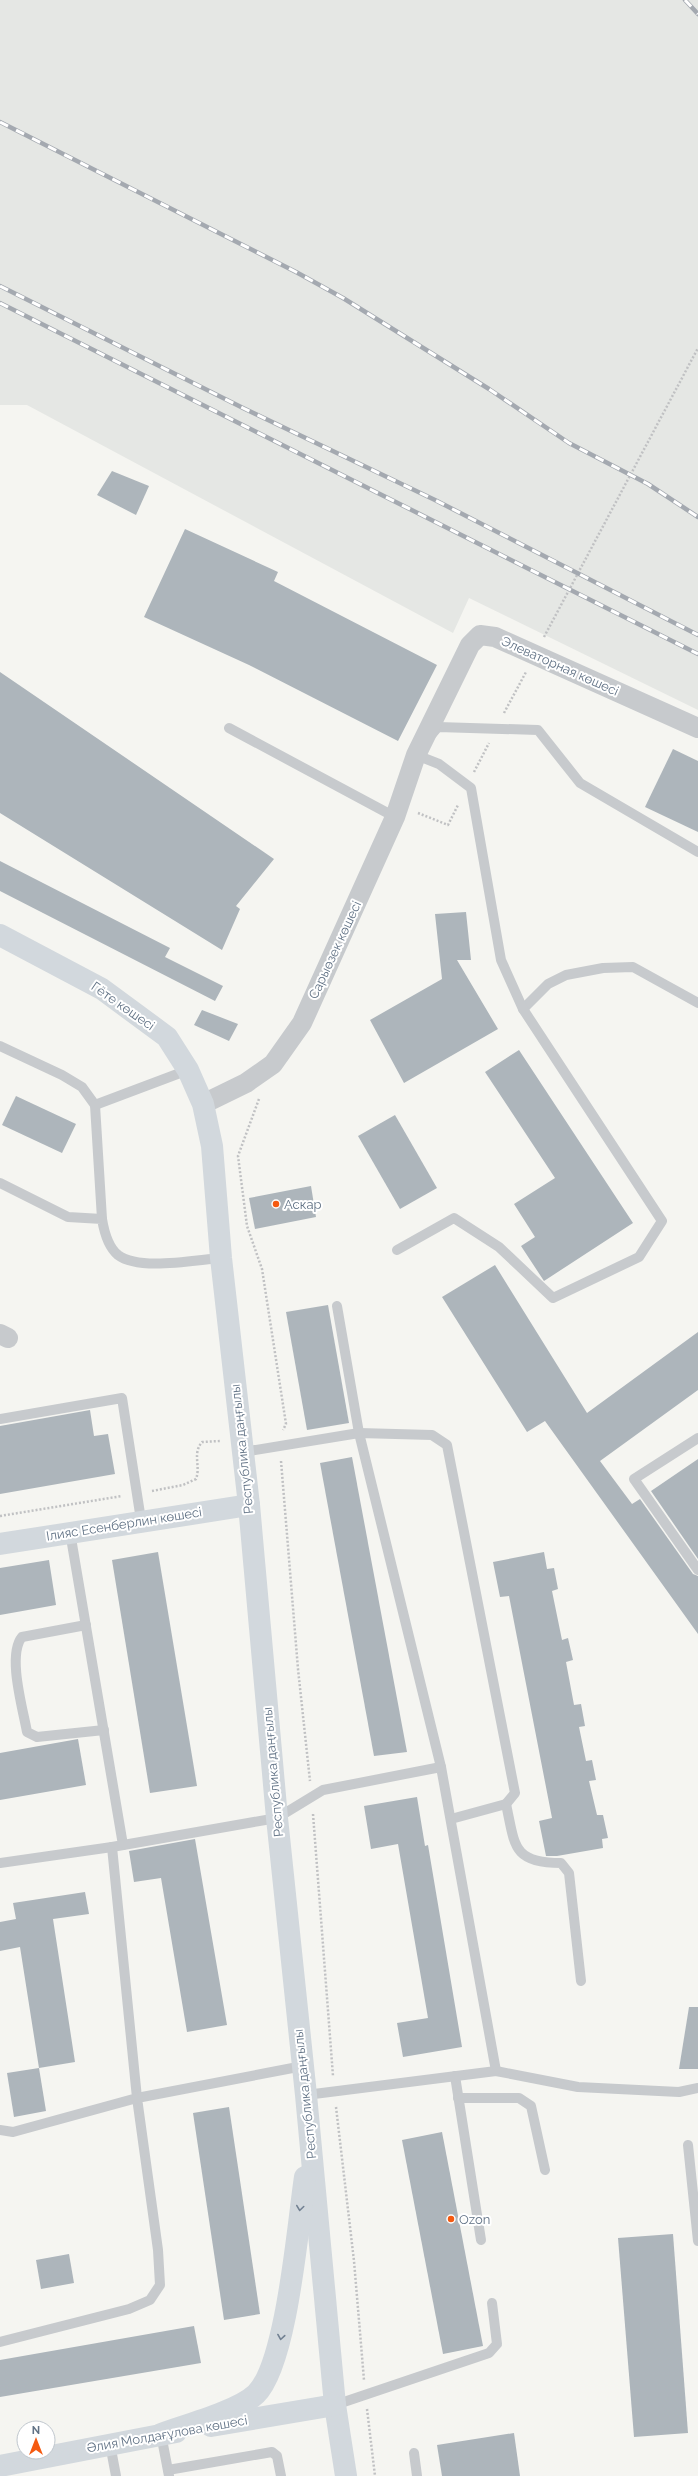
<svg xmlns="http://www.w3.org/2000/svg" width="698" height="2476" font-family="Raleway,sans-serif">
<rect width="100%" height="100%" fill="#f5f5f1"/>
<!-- built -->
<polygon fill="#e5e7e4" points="0,0 698,0 698,710 469,598 453,633 27,405 0,405"/>
<!-- building -->
<g fill="#adb5bb">
<polygon points="112,471 149,486 136,515 97,495"/>
<polygon points="185,529 278,572 274,581 437,665 398,741 249,665 144,617"/>
<polygon points="0,672 274,859 236,906 240,909 222,950 0,813"/>
<polygon points="673,749 698,761 698,832 645,807"/>
<polygon points="0,861 170,948 165,957 223,986 215,1001 0,891"/>
<polygon points="466,912 471,960 457,960 498,1029 404,1083 370,1020 442,979 435,914"/>
<polygon points="202,1010 238,1024 229,1041 194,1025"/>
<polygon points="519,1050 633,1223 544,1281 521,1246 535,1237 514,1204 555,1178 485,1072"/>
<polygon points="16,1096 76,1124 62,1153 2,1125"/>
<polygon points="395,1115 437,1188 400,1209 358,1136"/>
<polygon points="311,1186 316,1217 255,1229 249,1198"/>
<polygon points="495,1265 587,1413 698,1332 698,1390 600,1461 632,1504 640,1499 693,1574 698,1576 698,1634 545,1421 527,1432 442,1297"/>
<polygon points="328,1305 349,1423 307,1430 286,1312"/>
<polygon points="90,1410 94,1436 108,1434 115,1474 0,1494 0,1426"/>
<polygon points="352,1457 407,1752 374,1756 320,1463"/>
<polygon points="698,1459 698,1559 651,1491"/>
<polygon points="158,1552 197,1786 150,1793 112,1560"/>
<polygon points="544,1552 547,1569 554,1568 558,1589 552,1591 562,1640 568,1638 573,1660 566,1662 574,1705 581,1704 585,1726 579,1727 586,1761 592,1760 596,1780 589,1781 597,1815 603,1815 608,1838 602,1839 603,1848 557,1856 546,1856 539,1821 552,1818 509,1596 500,1597 493,1562"/>
<polygon points="49,1560 56,1605 0,1615 0,1568"/>
<polygon points="78,1739 86,1785 0,1800 0,1753"/>
<polygon points="417,1797 425,1846 428,1845 462,2047 403,2057 397,2023 428,2018 398,1844 371,1849 364,1806"/>
<polygon points="195,1839 227,2025 187,2032 161,1878 134,1882 129,1851"/>
<polygon points="85,1892 89,1914 53,1919 75,2062 39,2068 20,1947 0,1951 0,1922 16,1919 13,1903"/>
<polygon points="689,2007 698,2007 698,2069 679,2069"/>
<polygon points="39,2068 46,2111 14,2117 7,2073"/>
<polygon points="229,2107 260,2314 224,2320 193,2113"/>
<polygon points="442,2132 483,2346 443,2354 402,2140"/>
<polygon points="673,2234 688,2433 634,2437 618,2238"/>
<polygon points="69,2254 74,2283 41,2289 36,2260"/>
<polygon points="194,2326 201,2363 0,2397 0,2360"/>
<polygon points="514,2433 520,2476 442,2476 437,2445"/>
</g>
<g fill="none" stroke-linecap="round" stroke-linejoin="round">
<!-- path -->
<g stroke="#c0c1c3" stroke-width="2.5" stroke-dasharray="2 2" stroke-linecap="butt">
<polyline points="544,637 698,348"/>
<polyline points="504,713 526,672"/>
<polyline points="474,772 489,743"/>
<polyline points="418,813 448,825 458,805"/>
<polyline points="259,1099 238,1156 247,1226 262,1269 286,1424 283,1430"/>
<polyline points="281,1461 298,1669 310,1781"/>
<path d="M152,1491l31,-6 13,-6c5,-13 -4,-25 6,-37l18,-1"/>
<polyline points="0,1516 122,1496"/>
<polyline points="313,1814 333,2076"/>
<polyline points="336,2107 354,2261 364,2380"/>
<polyline points="367,2409 375,2476"/>
</g>
<!-- lane -->
<g stroke="#c7cacd" stroke-width="10">
<polyline points="229,728 395,817"/>
<polyline points="432,734 438,727 538,730 580,783 698,852"/>
<polyline points="523,1009 548,984 566,975 603,968 633,967 698,1003"/>
<polyline points="0,1046 62,1075 82,1087 95,1105 188,1070"/>
<polyline points="95,1105 102,1219"/>
<path d="M0,1183l68,34 34,2c2,12 6,28 16,36 21,16 76,5 103,3"/>
<polyline points="397,1250 454,1218 499,1247 553,1298 639,1257 662,1221 523,1009 501,960 471,788 439,764 416,755 417,753"/>
<polyline points="0,1419 122,1398 141,1520"/>
<polyline points="698,1438 634,1479 698,1570"/>
<polyline points="243,1452 359,1433 432,1435 447,1445 515,1793 506,1804 451,1819"/>
<polyline points="70,1532 123,1845"/>
<path d="M86,1625l-64,12c-15,18 1,72 5,95l10,5 67,-7"/>
<path d="M506,1804c9,41 6,59 55,59l8,10 12,108"/>
<polyline points="0,1863 112,1847"/>
<polyline points="496,2071 578,2087 679,2092 698,2088"/>
<polyline points="455,2076 481,2240"/>
<polyline points="306,2095 496,2071 441,1767 359,1433 337,1306"/>
<polyline points="458,2098 519,2098 531,2106 545,2170"/>
<polyline points="0,2130 13,2132 137,2098 112,1847 277,1818 323,1790 441,1767"/>
<polyline points="688,2145 698,2241"/>
<polyline points="0,2342 129,2309 150,2300 160,2285 158,2250 137,2098 303,2066"/>
<polyline points="335,2405 489,2353 497,2344 492,2303"/>
<polyline points="161,2434 169,2476"/>
<polyline points="110,2444 116,2476"/>
<polyline points="414,2453 417,2476"/>
<polyline points="168,2470 272,2452 277,2456 281,2476"/>
</g>
<!-- street -->
<g stroke="#c7cacd" stroke-width="20">
<polyline points="203,1104 246,1083 273,1064 302,1023 395,817 416,755 470,645 480,635 495,637 698,728"/>
<polyline points="0,1334 8,1338"/>
</g>
<!-- secondary -->
<g stroke="#d2d8dd" stroke-width="22">
<polyline points="0,935 102,989 167,1037 188,1070 203,1104 212,1146 221,1258 249,1505 277,1818 306,2095 335,2405 346,2476"/>
<polyline points="0,1544 249,1505"/>
<polyline points="211,2426 335,2405"/>
<path d="M161,2434c25,-9 77,-23 95,-40 31,-30 42,-171 49,-217"/>
<polyline points="0,2466 176,2432"/>
</g>
<defs>
<g id="rail">
<polyline points="685,0 698,14"/>
<polyline points="0,122 296,272 343,298 489,389 569,443 648,484 698,517"/>
<polyline points="0,286 243,408 435,500 698,635"/>
<polyline points="0,303 698,654"/>
</g>
</defs>
<!-- rail casing -->
<use href="#rail" stroke="#a4a9b0" stroke-width="4.5"/>
<!-- rail -->
<use href="#rail" stroke="#fff" stroke-width="3" stroke-dasharray="9" stroke-linecap="butt"/>
</g>
<!-- one-way arrows -->
<defs><path id="oneway-chevron" d="M-2-3.5L2.5 0L-2 3.5" fill="none" stroke-width="1.6" stroke-linecap="round" stroke-linejoin="round"/></defs>
<g stroke="#728192">
<use href="#oneway-chevron" transform="translate(300 2208) rotate(98)"/>
<use href="#oneway-chevron" transform="translate(281 2337) rotate(99)"/>
</g>
<!-- markers -->
<g fill="#f55a11" stroke="#fff" stroke-width="1.5">
<circle cx="276" cy="1204" r="4"/>
<circle cx="451" cy="2219" r="4"/>
</g>
<g text-anchor="middle" dominant-baseline="central" stroke-width="4" stroke-linejoin="round" paint-order="stroke">
<!-- street labels -->
<g font-size="13" fill="#617285" stroke="#fff">
<text transform="translate(560 666) rotate(24)">Элеваторная көшесі</text>
<text transform="translate(335 950) rotate(-65)">Сарыөзек көшесі</text>
<text transform="translate(123 1006) rotate(35)">Гёте көшесі</text>
<text transform="translate(242 1449) rotate(-96)">Республика даңғылы</text>
<text transform="translate(124 1524) rotate(-9)">Ілияс Есенберлин көшесі</text>
<text transform="translate(273 1772) rotate(-95)">Республика даңғылы</text>
<text transform="translate(305 2094) rotate(-96)">Республика даңғылы</text>
<text transform="translate(167 2434) rotate(-10)">Әлия Молдағұлова көшесі</text>
</g>
<!-- poi labels -->
<g font-size="13" fill="#617285" stroke="#fff" text-anchor="start">
<text x="284" y="1204">Аскар</text>
<text x="459" y="2219">Ozon</text>
</g>
</g>
<!-- north arrow -->
<g transform="translate(36 2440)"><circle r="19" fill="#ffffff" stroke="#c0c7ce"/>
<path d="M0-3L7 15L0 10L-7 15Z" fill="#f55a11"/>
<text y="-6" font-size="11" font-weight="bold" text-anchor="middle" fill="#617285">N</text>
</g>
</svg>
